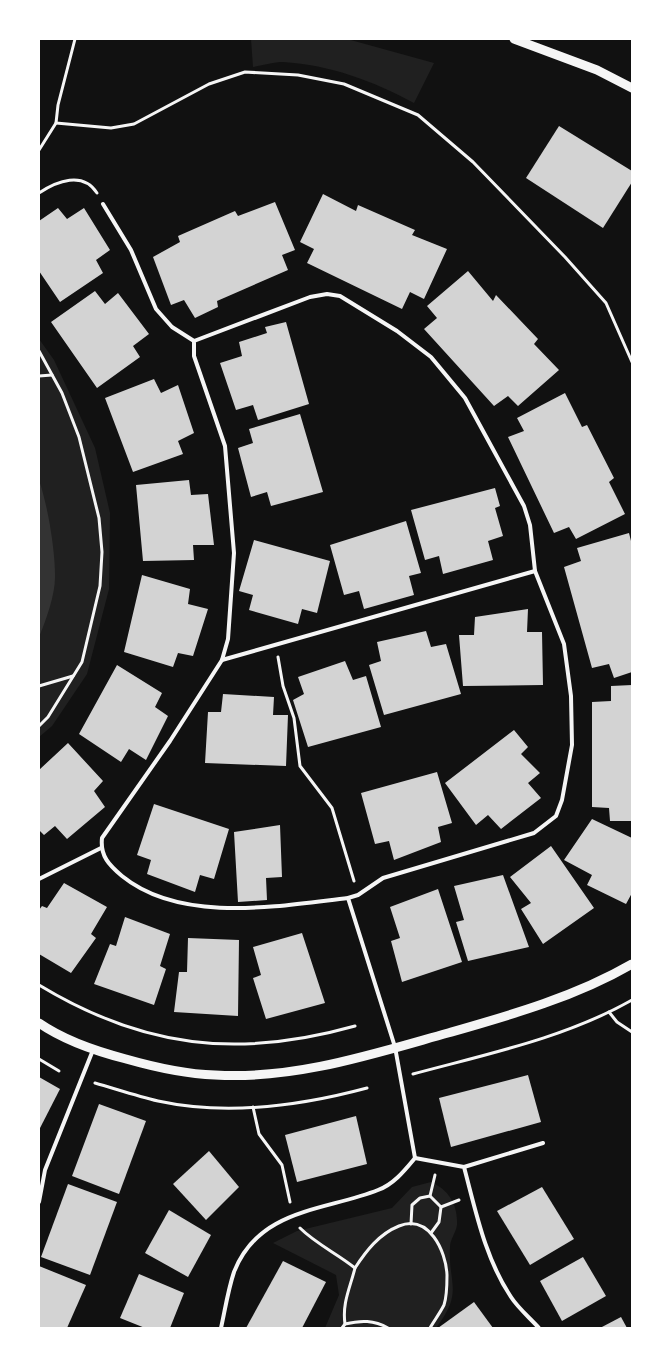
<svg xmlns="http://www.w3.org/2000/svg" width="671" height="1367" font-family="'PT Sans Narrow',sans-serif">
<rect width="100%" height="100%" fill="#111"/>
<!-- green -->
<g fill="#202020">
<path d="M251,39h96l87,24 -20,40c-41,-22 -83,-38 -131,-41 -9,0 -20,3 -30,5z"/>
<polygon points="39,339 54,360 95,448 110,513 109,589 87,674 52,726 39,737"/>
<path d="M431,1182c18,8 27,23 26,43 -1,7 -7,15 -7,22 -2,37 14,45 -14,81h-111l14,-33 -3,-20 -63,-32 24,-12 95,-23 20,-21z"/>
</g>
<!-- water -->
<path fill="#333" d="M39,480c9,27 16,69 16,97 0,18 -9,43 -16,60z"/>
<!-- building -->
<g fill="#d3d3d3">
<polygon points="559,126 632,171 632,182 603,228 526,178"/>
<polygon points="323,194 356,211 358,205 415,230 412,235 447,249 424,299 410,292 402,309 307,263 314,249 300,242"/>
<polygon points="275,202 295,250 282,255 288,270 217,301 218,307 195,318 184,300 171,305 153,257 180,242 178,236 235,211 238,216"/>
<polygon points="58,208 67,219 84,208 110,250 96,260 103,273 60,302 39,271 39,221"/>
<polygon points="468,271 493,301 496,295 538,339 534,344 559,370 518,406 508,396 494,406 424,329 437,318 427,306"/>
<polygon points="95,291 105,304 118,293 149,334 133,346 140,357 97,388 51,322"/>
<polygon points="286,322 309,404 258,420 253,405 236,410 220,363 242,356 239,342 267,333 265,327"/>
<polygon points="154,379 161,393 178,385 194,433 178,441 183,454 133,472 105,398"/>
<polygon points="565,393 582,427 587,425 614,478 609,482 625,514 576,539 569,527 554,533 508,437 524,431 517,418"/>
<polygon points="300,414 323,492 271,506 267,492 251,497 238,448 253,443 249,429"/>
<polygon points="189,480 191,495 208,494 214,545 193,545 194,560 143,561 136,485"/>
<polygon points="495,488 500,506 495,508 503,536 488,541 493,560 443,574 439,556 425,560 411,510"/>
<polygon points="406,521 421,573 409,576 414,595 364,609 359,591 344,595 330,545"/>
<polygon points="629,533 632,545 632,672 614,678 609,664 592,668 564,567 581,561 577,548"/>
<polygon points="254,540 330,561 317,613 302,609 298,624 249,610 253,595 239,591"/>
<polygon points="142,575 190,589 188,604 208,609 193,656 178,653 173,667 124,652"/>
<polygon points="528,609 527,632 542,632 543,685 463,686 459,635 474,635 475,617"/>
<polygon points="426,631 431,647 446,644 461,694 384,715 369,665 381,661 377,642"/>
<polygon points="345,661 353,680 366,676 381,727 308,747 293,700 304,694 298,677"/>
<polygon points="117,665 162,693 155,707 168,716 146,760 129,749 121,762 79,734"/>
<polygon points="632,685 632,821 610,821 609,808 592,807 592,702 611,701 611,686"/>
<polygon points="223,694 274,697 273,715 288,715 286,766 205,763 208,712 221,712"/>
<polygon points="514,730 528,747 521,754 540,773 528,783 541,798 501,829 488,815 476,825 445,783"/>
<polygon points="68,743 103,781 94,791 105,807 67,839 55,826 44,835 39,830 39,770"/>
<polygon points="437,772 452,823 438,827 441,842 394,860 389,841 375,844 361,793"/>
<polygon points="154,804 229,829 214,879 200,875 195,892 147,874 151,860 137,855"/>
<polygon points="592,819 632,838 632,893 626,904 587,885 592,875 564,860"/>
<polygon points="280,825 282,877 266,878 267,900 238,902 234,832"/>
<polygon points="551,846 594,908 543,944 521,909 531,903 510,877"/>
<polygon points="503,875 529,947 468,961 456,922 464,920 454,886"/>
<polygon points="64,883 107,907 91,934 96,938 71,973 39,954 39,910 42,906 47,908"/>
<polygon points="438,889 462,962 402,982 391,941 400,938 390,907"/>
<polygon points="125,917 170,934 160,966 166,969 154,1005 94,984 110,944 116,946"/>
<polygon points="302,933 325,1003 266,1019 253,978 261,975 253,947"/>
<polygon points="188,938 239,940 238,1016 174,1012 179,972 187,972"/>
<polygon points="528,1075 541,1122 451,1147 439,1098"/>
<polygon points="39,1077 60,1089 39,1130"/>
<polygon points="99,1104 146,1121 119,1194 72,1176"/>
<polygon points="356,1116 367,1164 297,1182 285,1135"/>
<polygon points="209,1151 239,1187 206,1220 173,1184"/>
<polygon points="68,1184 117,1202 90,1275 41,1257"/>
<polygon points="542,1187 574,1239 530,1265 497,1211"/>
<polygon points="169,1210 211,1235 188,1277 145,1253"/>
<polygon points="583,1257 606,1296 562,1321 540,1281"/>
<polygon points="283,1261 326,1282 302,1328 246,1328"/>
<polygon points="39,1266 86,1285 67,1328 39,1328"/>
<polygon points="139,1274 184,1293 170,1328 145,1328 120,1318"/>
<polygon points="474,1302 493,1328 438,1328"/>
<polygon points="621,1317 627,1328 600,1328"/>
</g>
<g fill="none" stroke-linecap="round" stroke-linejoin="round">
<!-- path -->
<g stroke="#f5f5f5" stroke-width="3">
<polyline points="56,123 111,128 134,124 209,84 245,72 298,75 344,84 418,115 473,162 565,257 606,303 632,362"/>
<polyline points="39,150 56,123 58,105 75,39"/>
<path d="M39,193c18,-12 44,-22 58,0"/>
<polyline points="39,351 62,393 79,437 99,518 102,552 100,586 82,662 48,717 39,726"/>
<polyline points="39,376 52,375"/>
<polyline points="278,657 283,686 294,718 300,766 332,808 354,881"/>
<polyline points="39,686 73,676"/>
<path d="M39,985c104,63 199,74 316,41"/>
<polyline points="609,1012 617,1022 632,1032"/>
<polyline points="39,1059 59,1071"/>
<path d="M413,1074c74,-20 152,-36 219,-74"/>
<path d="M95,1083c21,6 42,13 63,18 69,15 142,5 209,-13"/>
<polyline points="253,1107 259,1134 282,1165 290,1202"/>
<polyline points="430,1196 435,1175"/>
<polyline points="441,1207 459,1200"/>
<polyline points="411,1224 412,1205 420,1198 430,1196 441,1207 439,1222 431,1233"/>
<path d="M300,1228c16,16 38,26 55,40 -5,20 -13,35 -10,56l-3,4"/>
<path d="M355,1268c11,-17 24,-34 44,-42 30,-12 47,25 48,49 0,10 0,21 -3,30 -4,8 -10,16 -14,23"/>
<path d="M345,1324c16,-4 29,-4 43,4"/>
</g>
<!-- service -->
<g stroke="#f5f5f5" stroke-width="4">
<polyline points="103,204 131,250 156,309 172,327 194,341"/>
<path d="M327,294l13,2 57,35 34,26 34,41 59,108 6,19 5,46 29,73 7,52 1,49 -10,55 -6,16 -22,17 -151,45 -25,17 -10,3c-69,8 -167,26 -226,-22 -13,-11 -22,-20 -20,-38l68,-97 52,-81 6,-21 6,-86 -9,-107 -31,-90v-15l116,-44z"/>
<polyline points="222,660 535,571"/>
<polyline points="39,879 101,848"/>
<polyline points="348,898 395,1047 415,1158"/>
<path d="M415,1158l49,9c12,45 21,91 47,130 7,11 19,21 28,31"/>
<polyline points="464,1167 543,1143"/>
<polyline points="39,1202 45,1170 93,1050"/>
<path d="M221,1328c4,-18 7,-38 13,-56 25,-64 91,-61 144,-82 16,-6 27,-20 37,-32"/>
</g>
<!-- tertiary -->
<g stroke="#f5f5f5" stroke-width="9">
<polyline points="514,39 597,70 632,88"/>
<path d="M39,1023c26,18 56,28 87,36 28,8 59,15 89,16 79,5 158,-21 233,-42 63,-18 127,-36 184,-69"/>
</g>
</g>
<!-- border -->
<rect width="671" height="1367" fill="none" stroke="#ffffff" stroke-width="80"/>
</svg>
